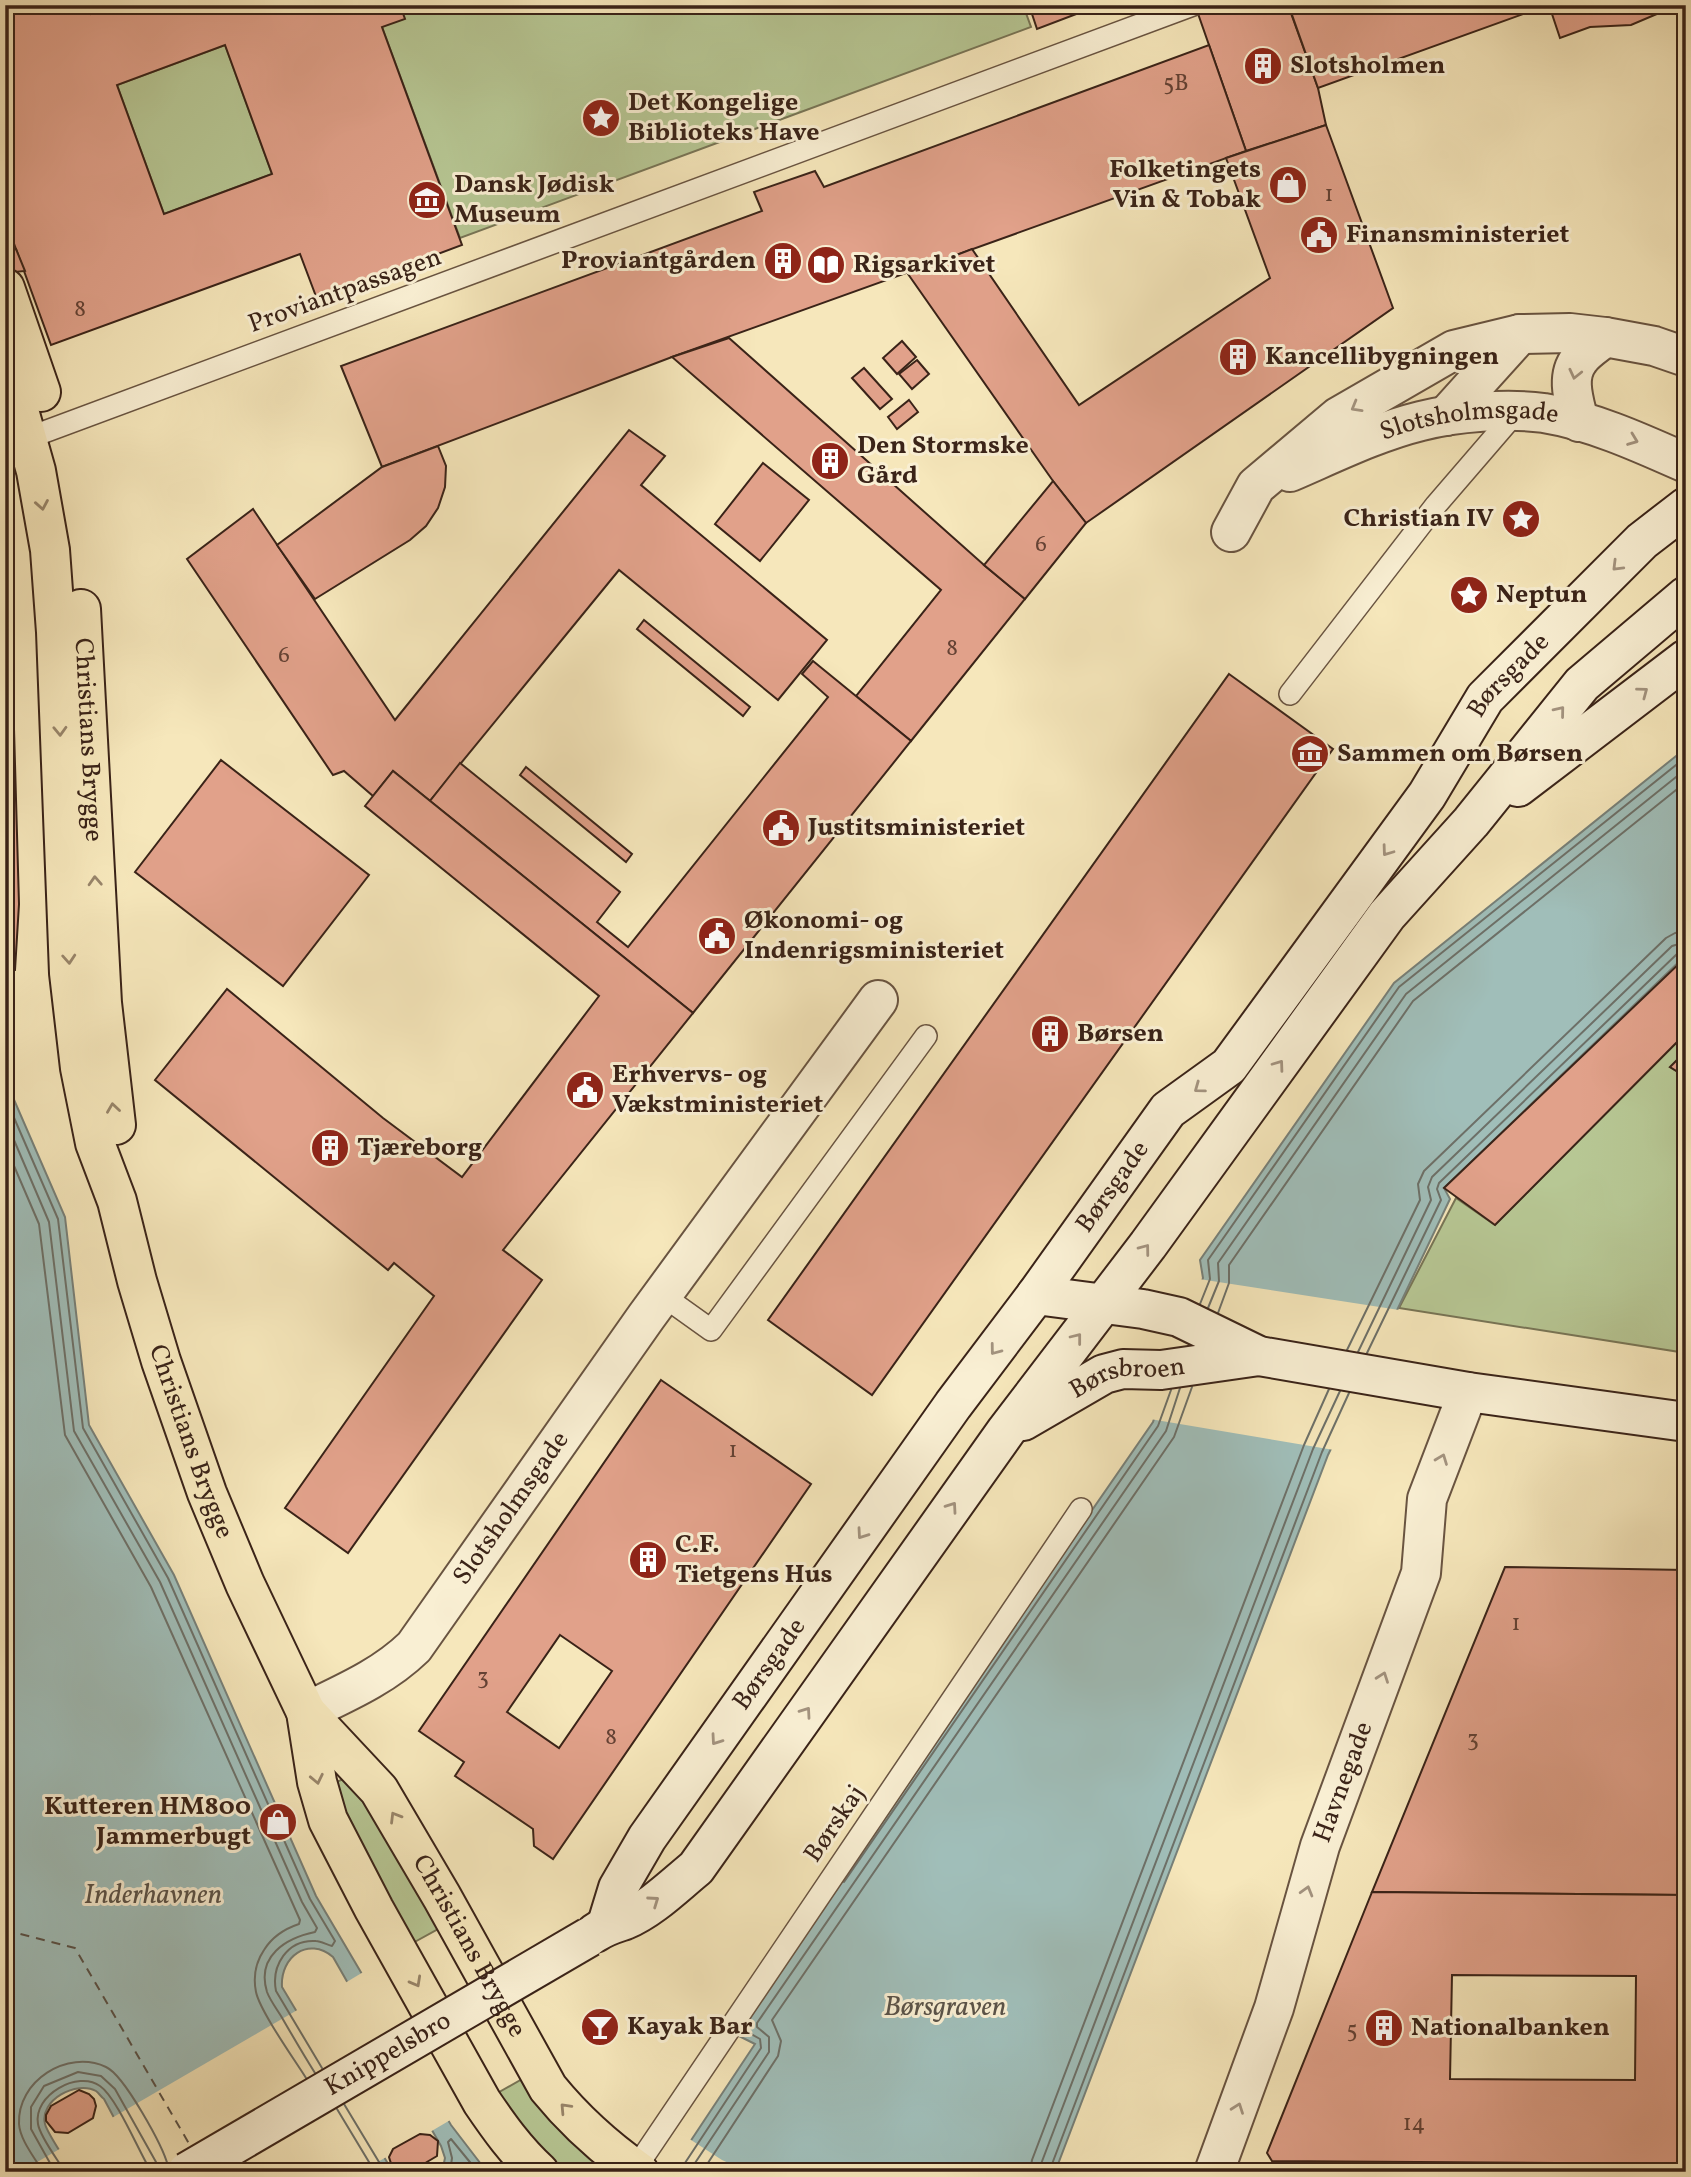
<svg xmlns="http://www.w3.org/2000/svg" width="1691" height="2177" font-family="Vollkorn,serif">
<rect width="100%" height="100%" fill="#f6e7bb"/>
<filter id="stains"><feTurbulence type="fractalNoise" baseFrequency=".00286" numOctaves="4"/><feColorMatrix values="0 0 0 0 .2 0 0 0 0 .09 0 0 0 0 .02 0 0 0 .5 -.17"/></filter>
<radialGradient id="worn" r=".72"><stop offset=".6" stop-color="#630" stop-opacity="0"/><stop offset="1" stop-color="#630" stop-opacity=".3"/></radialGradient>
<!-- green -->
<g fill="#b7c794" stroke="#787556" stroke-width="2">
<polygon points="400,5 1023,5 1031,27 460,238 382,27"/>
<polygon points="225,45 272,174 164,214 117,85"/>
<polygon points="1684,1035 1686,1051 1670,1067 1686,1077 1686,1353 1399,1308 1456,1198 1495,1225"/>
<polygon points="346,1778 355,1779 438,1929 411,1944 330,1789 336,1782"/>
<polygon points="524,2078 616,2172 558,2172 545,2160 494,2095"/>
</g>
<!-- water -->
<g fill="#a0beb9" stroke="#778079" stroke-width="2">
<polygon points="1686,748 1686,955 1444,1188 1450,1199 1328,1455 1055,2172 670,2172 755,2044 731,2032 1153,1422 1181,1334 1203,1278 1200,1260 1394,983"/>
<path d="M5,1079l60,138 24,208 85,150 142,321 135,229 36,47h-45l3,-14 -4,-12 -108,-189c-25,-21 -53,0 -51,30l111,185h-250l-39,-73c-3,-2 -5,-6 -8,-8 -19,-11 -57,9 -51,33 3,11 21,36 28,48h-68z"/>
</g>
<!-- pier -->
<g fill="#f6e7bb">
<polygon points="1199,1279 1399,1310 1334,1450 1150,1419 1178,1333"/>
<polygon points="365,1971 452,2119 430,2132 345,1983"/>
<polygon points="299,2009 388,2156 361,2172 139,2172 110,2119"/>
<polygon points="688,2138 722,2160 748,2172 669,2172"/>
<polygon points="63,2147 77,2172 20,2172"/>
</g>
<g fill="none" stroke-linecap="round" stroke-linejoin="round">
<!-- shore -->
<g stroke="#6d7068" stroke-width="2">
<path d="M5,1097l53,122 25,209 85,150 142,321 25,42 -3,5c-5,-1 -11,-5 -16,-5 -29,-2 -45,25 -40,50l46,77"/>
<path d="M5,1119l44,103 25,209 86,151 142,320 15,26 -2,4c-29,6 -59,24 -48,60 3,8 9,16 14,24 11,19 22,38 34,57"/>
<path d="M5,1145l34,79 26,211 86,152 149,333 -1,4c-15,5 -27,13 -35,26 -8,12 -11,27 -8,42 4,19 38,67 50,86"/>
<polyline points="1200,1304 1210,1279 1208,1260 1399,987 1686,757"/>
<polyline points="1208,1308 1219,1281 1218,1263 1406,994 1686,769"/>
<polyline points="1218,1313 1229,1283 1229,1265 1413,1001 1686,782"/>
<polyline points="1347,1350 1420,1200 1418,1184 1424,1171 1666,938 1675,933 1686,931"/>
<polyline points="1358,1352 1431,1200 1428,1187 1432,1177 1672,946 1686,942"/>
<polyline points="1367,1353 1441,1200 1437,1189 1439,1183 1678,953 1686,950"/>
<polyline points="844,1882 1158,1426 1171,1390"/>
<polyline points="344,2104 385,2172"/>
<polyline points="337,2109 375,2172"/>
<path d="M43,2172c-8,-14 -23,-32 -24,-48 -2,-43 48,-75 87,-57 18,8 57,79 62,99"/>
<polyline points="55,2172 31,2129 31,2107 44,2086 78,2072 101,2076 115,2089 156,2162 157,2172"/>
<path d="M65,2172c-7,-12 -25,-35 -27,-48 -5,-29 40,-54 62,-38 16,11 37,61 48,80l1,6"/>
<polyline points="450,2172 452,2158 448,2142 451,2139 478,2172"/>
<polyline points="679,2172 761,2048 760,2039 744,2030"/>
<polyline points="689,2172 769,2052 769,2037 757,2027 757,2023 1166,1431 1180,1388"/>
<polyline points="702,2172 778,2056 781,2041 772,2020 1174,1437 1192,1387"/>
<polyline points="1030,2172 1032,2160 1304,1445 1329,1389"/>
<polyline points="1040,2172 1041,2164 1313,1449 1340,1391"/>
<polyline points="1049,2172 1322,1452 1349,1393"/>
</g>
<!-- ferry -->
<polyline stroke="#595248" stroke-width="2" stroke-dasharray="9 7" stroke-linecap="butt" points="5,1930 75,1948 191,2147"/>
</g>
<!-- building -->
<g fill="#e1a18a" stroke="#3a2318" stroke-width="2" fill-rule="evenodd">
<path d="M5,5h83l3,9 22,-9h287l5,14 -23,8 80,218 -145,54 -17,-45 -249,91 -46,-126zM225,45l47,129 -108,40 -47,-129z"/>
<polygon points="1029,5 1100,5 1037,29"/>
<polygon points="1195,5 1288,5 1318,88 1326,125 1246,151"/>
<polygon points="1309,5 1548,5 1318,88 1291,12"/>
<polygon points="1549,5 1678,5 1631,25 1590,27 1560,38"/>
<polygon points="1209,45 1246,151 672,357 382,467 341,366 762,211 754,192 815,171 824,187"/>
<polygon points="1326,125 1393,308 1086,523 1053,481 908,274 972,249 1079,405 1270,278 1226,158"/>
<polygon points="16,249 25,271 5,273 5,250"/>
<polygon points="729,338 984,565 1025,599 911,741 856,696 941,590 672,357"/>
<polygon points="902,341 916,357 897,374 883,358"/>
<polygon points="917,360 929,374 912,389 899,374"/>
<polygon points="864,368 892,399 880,409 852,378"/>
<polygon points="909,400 918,412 897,429 888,417"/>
<polygon points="629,430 665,456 641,485 827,640 778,700 619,570 430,801 393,771 373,796 344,771 333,775 187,559 253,509 395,720"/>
<polygon points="438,446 446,466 445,487 438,508 426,526 410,540 315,599 277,545 382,467"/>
<polygon points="763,463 809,500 760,561 715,524"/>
<polygon points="1053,481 1086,523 1025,599 984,565"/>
<polygon points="644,620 750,707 743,716 637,629"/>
<polygon points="5,627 13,694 19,904 15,970 5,969"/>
<polygon points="813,661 911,741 693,1013 430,801 460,763 620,892 597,922 628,947 828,697 802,674"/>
<polygon points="1229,674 1333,749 872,1395 768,1320"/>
<polygon points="221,760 369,875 283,986 135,872"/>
<polygon points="526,767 632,854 626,862 520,775"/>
<polygon points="393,771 693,1013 503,1250 542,1280 348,1553 285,1508 434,1296 394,1263 388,1270 155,1080 227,989 383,1118 462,1177 599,996 365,806"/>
<polygon points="1686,957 1686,1033 1495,1225 1444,1188"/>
<polygon points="1686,1051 1686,1077 1670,1067"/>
<path d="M661,1380l150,104 -258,375 -19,-13 -1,-17 -78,-53 9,-14 -45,-31zM560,1635l52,36 -53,77 -52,-36z"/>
<polygon points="1505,1567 1686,1570 1686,1895 1372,1892"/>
<path d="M1372,1892l314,3v269l-414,-3 -5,-8zM1452,1975l184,1 -1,104 -185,-1z"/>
<polygon points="79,2090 89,2094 94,2099 96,2106 93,2118 68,2133 55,2132 46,2121 46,2115 51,2106"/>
<polygon points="420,2134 430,2135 438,2141 437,2156 410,2172 393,2170 389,2157 393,2149"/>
</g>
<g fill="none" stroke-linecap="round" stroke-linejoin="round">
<defs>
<g id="lane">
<polyline points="28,438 1193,5"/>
<polyline points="1290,694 1436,505 1517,411"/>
<polyline points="662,1295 711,1330 926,1036"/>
<polyline points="635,2169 1081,1509"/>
</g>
<g id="street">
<polyline points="1446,416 1520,334"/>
<path d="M1579,422c-4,-19 -14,-44 0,-62 6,-9 18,-16 26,-23"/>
<path id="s1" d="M1290,472c42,-18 86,-40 131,-51 35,-9 86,-13 123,-8 49,8 97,30 142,50"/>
<polyline points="1231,532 1256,486 1338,417 1454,350 1520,334 1570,333 1605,337 1654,346 1686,357"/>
<path id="s2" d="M306,1712c39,-19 77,-35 108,-65l232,-330 232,-317"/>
<path id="s3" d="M1214,2172l60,-164 46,-162 101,-273 6,-74 41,-107"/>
</g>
<g id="secondary">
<polyline points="1518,787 1686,659"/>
<polyline points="1036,1295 1143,1309 1179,1317 1259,1356 1468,1392 1686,1422"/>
<path id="s4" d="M1023,1421l81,-47 19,-5 38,1 98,-14"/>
<path id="s5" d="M607,1924l11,-36 29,-50 306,-433 83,-110 132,-185 61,-44 198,-271 58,-97 157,-157 44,-34"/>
<path d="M595,1933c10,-7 18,-9 30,-13 26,-11 49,-34 71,-52l310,-437 142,-186 239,-330 84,-93 111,-138 104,-88"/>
</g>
<g id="primary">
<polyline points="5,288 41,392"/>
<path id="s6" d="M5,361l31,110 14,79 6,82 13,341 11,95 15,75 22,58 20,80 24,80 46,132 38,91 61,128 11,70 11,38 46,89 108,193c17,25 34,49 57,70"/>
<path id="s7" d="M81,609l21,394 14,122"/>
<path id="s8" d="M306,1712l73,78 63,107 106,191c26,32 57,60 91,84"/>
</g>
</defs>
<!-- lane casing -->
<use href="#lane" stroke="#695441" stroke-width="24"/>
<!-- street casing -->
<use href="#street" stroke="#695441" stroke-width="42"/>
<!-- secondary casing -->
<use href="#secondary" stroke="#3a2318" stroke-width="42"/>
<!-- primary casing -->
<use href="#primary" stroke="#3a2318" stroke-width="42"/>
<!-- lane -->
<use href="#lane" stroke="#f9efd3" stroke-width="21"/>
<!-- street -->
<use href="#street" stroke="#f9efd3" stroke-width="38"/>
<!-- secondary -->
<use href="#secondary" stroke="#f9efd3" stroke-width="38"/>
<!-- primary -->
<use href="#primary" stroke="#f6e7bb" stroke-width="38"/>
<defs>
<g id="secondary-bridge">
<path id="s9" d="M187,2172l402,-235"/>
</g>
</defs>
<!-- secondary-bridge casing -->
<use href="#secondary-bridge" stroke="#3a2318" stroke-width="42" stroke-linecap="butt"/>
<!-- secondary-bridge -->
<use href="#secondary-bridge" stroke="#f9efd3" stroke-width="38"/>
</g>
<!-- one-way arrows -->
<defs><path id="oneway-chevron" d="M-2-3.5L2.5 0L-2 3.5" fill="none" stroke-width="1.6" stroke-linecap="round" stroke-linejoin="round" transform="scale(1.75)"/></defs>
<g stroke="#a3937f">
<use href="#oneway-chevron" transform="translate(1575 374) rotate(103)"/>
<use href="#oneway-chevron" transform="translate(1356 407) rotate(150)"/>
<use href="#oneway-chevron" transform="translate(1633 440) rotate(21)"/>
<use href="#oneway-chevron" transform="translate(1617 566) rotate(135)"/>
<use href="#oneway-chevron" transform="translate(1643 692) rotate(-37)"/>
<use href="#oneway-chevron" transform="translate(1560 711) rotate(-51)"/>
<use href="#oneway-chevron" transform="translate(1387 851) rotate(126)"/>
<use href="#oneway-chevron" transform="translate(1279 1065) rotate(-54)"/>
<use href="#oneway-chevron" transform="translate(1199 1088) rotate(144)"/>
<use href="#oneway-chevron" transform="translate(1145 1249) rotate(-53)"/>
<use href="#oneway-chevron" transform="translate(1077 1338) rotate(-52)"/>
<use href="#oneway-chevron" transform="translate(995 1350) rotate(127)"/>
<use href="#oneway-chevron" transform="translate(1442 1459) rotate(-69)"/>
<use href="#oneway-chevron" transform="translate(952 1507) rotate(-55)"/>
<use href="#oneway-chevron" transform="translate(862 1534) rotate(125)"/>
<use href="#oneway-chevron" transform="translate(1383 1677) rotate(-70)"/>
<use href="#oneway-chevron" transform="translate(806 1712) rotate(-55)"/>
<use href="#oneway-chevron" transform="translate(716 1740) rotate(125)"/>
<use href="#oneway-chevron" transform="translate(1307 1891) rotate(-74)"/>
<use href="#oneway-chevron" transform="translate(654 1901) rotate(-35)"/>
<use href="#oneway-chevron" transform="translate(1238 2108) rotate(-70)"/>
</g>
<g stroke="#98856a">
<use href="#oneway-chevron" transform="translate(42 505) rotate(80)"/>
<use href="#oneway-chevron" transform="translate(60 731) rotate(88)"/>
<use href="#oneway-chevron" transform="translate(95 881) rotate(-93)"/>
<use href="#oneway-chevron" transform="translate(69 959) rotate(86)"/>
<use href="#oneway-chevron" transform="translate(113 1108) rotate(-98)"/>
<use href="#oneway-chevron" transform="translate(317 1779) rotate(78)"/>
<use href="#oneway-chevron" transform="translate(395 1817) rotate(-121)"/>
<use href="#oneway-chevron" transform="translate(416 1982) rotate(61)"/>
<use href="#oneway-chevron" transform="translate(565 2108) rotate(-133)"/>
</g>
<!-- icons -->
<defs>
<symbol id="building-disc" viewBox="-11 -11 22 22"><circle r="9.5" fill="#8f2418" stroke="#f9efd3"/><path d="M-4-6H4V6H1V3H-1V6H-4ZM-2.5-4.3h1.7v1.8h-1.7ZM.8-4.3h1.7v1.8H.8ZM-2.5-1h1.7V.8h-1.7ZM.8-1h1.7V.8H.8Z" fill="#fff"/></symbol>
<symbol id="sight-disc" viewBox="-11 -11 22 22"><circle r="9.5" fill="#8f2418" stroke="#f9efd3"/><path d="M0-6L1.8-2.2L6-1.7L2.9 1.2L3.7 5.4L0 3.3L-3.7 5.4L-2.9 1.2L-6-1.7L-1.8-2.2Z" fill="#fff"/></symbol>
<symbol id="shop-disc" viewBox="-11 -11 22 22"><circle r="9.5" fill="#8f2418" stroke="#f9efd3"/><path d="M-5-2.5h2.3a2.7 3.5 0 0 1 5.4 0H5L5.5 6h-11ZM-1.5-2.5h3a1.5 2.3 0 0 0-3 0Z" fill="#fff"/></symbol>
<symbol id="museum-disc" viewBox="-11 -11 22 22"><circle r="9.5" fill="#8f2418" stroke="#f9efd3"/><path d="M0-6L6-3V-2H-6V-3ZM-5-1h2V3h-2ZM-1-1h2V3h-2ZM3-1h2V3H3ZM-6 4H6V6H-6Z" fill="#fff"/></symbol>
<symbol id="civic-disc" viewBox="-11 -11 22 22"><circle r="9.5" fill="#8f2418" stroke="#f9efd3"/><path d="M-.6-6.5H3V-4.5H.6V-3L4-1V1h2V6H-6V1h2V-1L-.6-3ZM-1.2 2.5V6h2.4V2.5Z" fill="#fff"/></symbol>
<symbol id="library-disc" viewBox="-11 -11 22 22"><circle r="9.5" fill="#8f2418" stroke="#f9efd3"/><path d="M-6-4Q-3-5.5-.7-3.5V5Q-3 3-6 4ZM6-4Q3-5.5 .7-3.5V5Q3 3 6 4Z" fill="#fff"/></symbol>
<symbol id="bar-disc" viewBox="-11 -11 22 22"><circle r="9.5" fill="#8f2418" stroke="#f9efd3"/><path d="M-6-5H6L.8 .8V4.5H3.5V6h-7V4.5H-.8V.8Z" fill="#fff"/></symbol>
</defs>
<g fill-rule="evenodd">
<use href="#building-disc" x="1241" y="44" width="44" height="44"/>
<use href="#sight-disc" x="579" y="96" width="44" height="44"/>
<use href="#shop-disc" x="1266" y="163" width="44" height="44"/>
<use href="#museum-disc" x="405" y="178" width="44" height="44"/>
<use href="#civic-disc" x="1297" y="213" width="44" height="44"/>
<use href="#building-disc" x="761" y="239" width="44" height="44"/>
<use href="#library-disc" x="804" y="243" width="44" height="44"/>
<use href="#building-disc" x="1216" y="335" width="44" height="44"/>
<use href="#building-disc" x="808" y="439" width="44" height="44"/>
<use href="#sight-disc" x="1499" y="497" width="44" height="44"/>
<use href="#sight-disc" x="1447" y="573" width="44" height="44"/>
<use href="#museum-disc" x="1288" y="732" width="44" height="44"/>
<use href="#civic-disc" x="759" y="806" width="44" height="44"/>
<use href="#civic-disc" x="695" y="914" width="44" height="44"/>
<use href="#building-disc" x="1028" y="1012" width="44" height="44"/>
<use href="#civic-disc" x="563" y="1068" width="44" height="44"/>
<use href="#building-disc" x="308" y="1126" width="44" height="44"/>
<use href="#building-disc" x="626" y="1538" width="44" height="44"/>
<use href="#shop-disc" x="256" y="1800" width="44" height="44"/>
<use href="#bar-disc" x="578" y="2005" width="44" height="44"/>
<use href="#building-disc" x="1362" y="2006" width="44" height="44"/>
</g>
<g text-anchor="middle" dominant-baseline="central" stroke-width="6" stroke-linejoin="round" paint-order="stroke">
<!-- number labels -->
<g font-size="23" fill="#644234">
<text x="1176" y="84">5B</text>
<text x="1329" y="195">1</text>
<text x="80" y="310">8</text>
<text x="1041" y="545">6</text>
<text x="952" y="649">8</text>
<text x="284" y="656">6</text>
<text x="733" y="1451">1</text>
<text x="1516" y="1624">1</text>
<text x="483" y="1678">3</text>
<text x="611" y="1738">8</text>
<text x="1473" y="1740">3</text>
<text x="1352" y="2031">5</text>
<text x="1414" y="2124">14</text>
</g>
<!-- poi labels -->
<g font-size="26" font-weight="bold" fill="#3a2318" stroke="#f9efd3" text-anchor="start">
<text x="1290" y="66">Slotsholmen</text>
<text x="628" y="103">Det Kongelige<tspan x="628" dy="30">Biblioteks Have</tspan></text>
<text x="1261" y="170" text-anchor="end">Folketingets<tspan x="1261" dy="30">Vin &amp; Tobak</tspan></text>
<text x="454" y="185">Dansk Jødisk<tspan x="454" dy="30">Museum</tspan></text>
<text x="1346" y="235">Finansministeriet</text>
<text x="756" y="261" text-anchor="end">Proviantgården</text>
<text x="853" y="265">Rigsarkivet</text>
<text x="1265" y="357">Kancellibygningen</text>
<text x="857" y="446">Den Stormske<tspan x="857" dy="30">Gård</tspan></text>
<text x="1494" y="519" text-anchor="end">Christian IV</text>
<text x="1496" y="595">Neptun</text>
<text x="1337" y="754">Sammen om Børsen</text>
<text x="808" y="828">Justitsministeriet</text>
<text x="744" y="921">Økonomi- og<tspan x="744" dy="30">Indenrigsministeriet</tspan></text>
<text x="1077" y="1034">Børsen</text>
<text x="612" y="1075">Erhvervs- og<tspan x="612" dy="30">Vækstministeriet</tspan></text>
<text x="357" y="1148">Tjæreborg</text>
<text x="675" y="1545">C.F.<tspan x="675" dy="30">Tietgens Hus</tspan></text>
<text x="251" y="1807" text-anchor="end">Kutteren HM800<tspan x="251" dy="30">Jammerbugt</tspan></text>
<text x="627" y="2027">Kayak Bar</text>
<text x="1411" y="2028">Nationalbanken</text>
</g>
<!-- street labels -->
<g font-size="26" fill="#3a2318" stroke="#f9efd3">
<text transform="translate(345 291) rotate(-20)">Proviantpassagen</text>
<text stroke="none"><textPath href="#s1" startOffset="189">Slotsholmsgade</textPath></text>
<text stroke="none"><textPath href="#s5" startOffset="1547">Børsgade</textPath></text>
<text stroke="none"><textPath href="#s7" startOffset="131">Christians Brygge</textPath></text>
<text stroke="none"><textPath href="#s5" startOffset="896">Børsgade</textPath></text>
<text stroke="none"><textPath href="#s4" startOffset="116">Børsbroen</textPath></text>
<text stroke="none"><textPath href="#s6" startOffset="1104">Christians Brygge</textPath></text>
<text stroke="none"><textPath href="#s2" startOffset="296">Slotsholmsgade</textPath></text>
<text stroke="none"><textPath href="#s5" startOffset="308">Børsgade</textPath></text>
<text stroke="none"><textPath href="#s3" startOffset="411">Havnegade</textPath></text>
<text transform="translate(835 1824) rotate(-56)">Børskaj</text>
<text stroke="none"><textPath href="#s8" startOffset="287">Christians Brygge</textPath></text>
<text stroke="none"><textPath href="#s9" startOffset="233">Knippelsbro</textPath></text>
</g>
<!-- water labels -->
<g font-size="28" font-style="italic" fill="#595248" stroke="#f9efd3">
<text x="153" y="1895">Inderhavnen</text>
<text x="945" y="2007">Børsgraven</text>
</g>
</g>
<!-- margin -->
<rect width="1691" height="2177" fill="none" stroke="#f6e7bb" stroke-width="28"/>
<rect x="7" y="7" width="1677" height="2163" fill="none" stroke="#3a2318" stroke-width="3.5"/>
<rect x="14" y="14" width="1663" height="2149" fill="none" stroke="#3a2318" stroke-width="2"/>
<rect width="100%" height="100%" filter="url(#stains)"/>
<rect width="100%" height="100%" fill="url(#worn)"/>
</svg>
